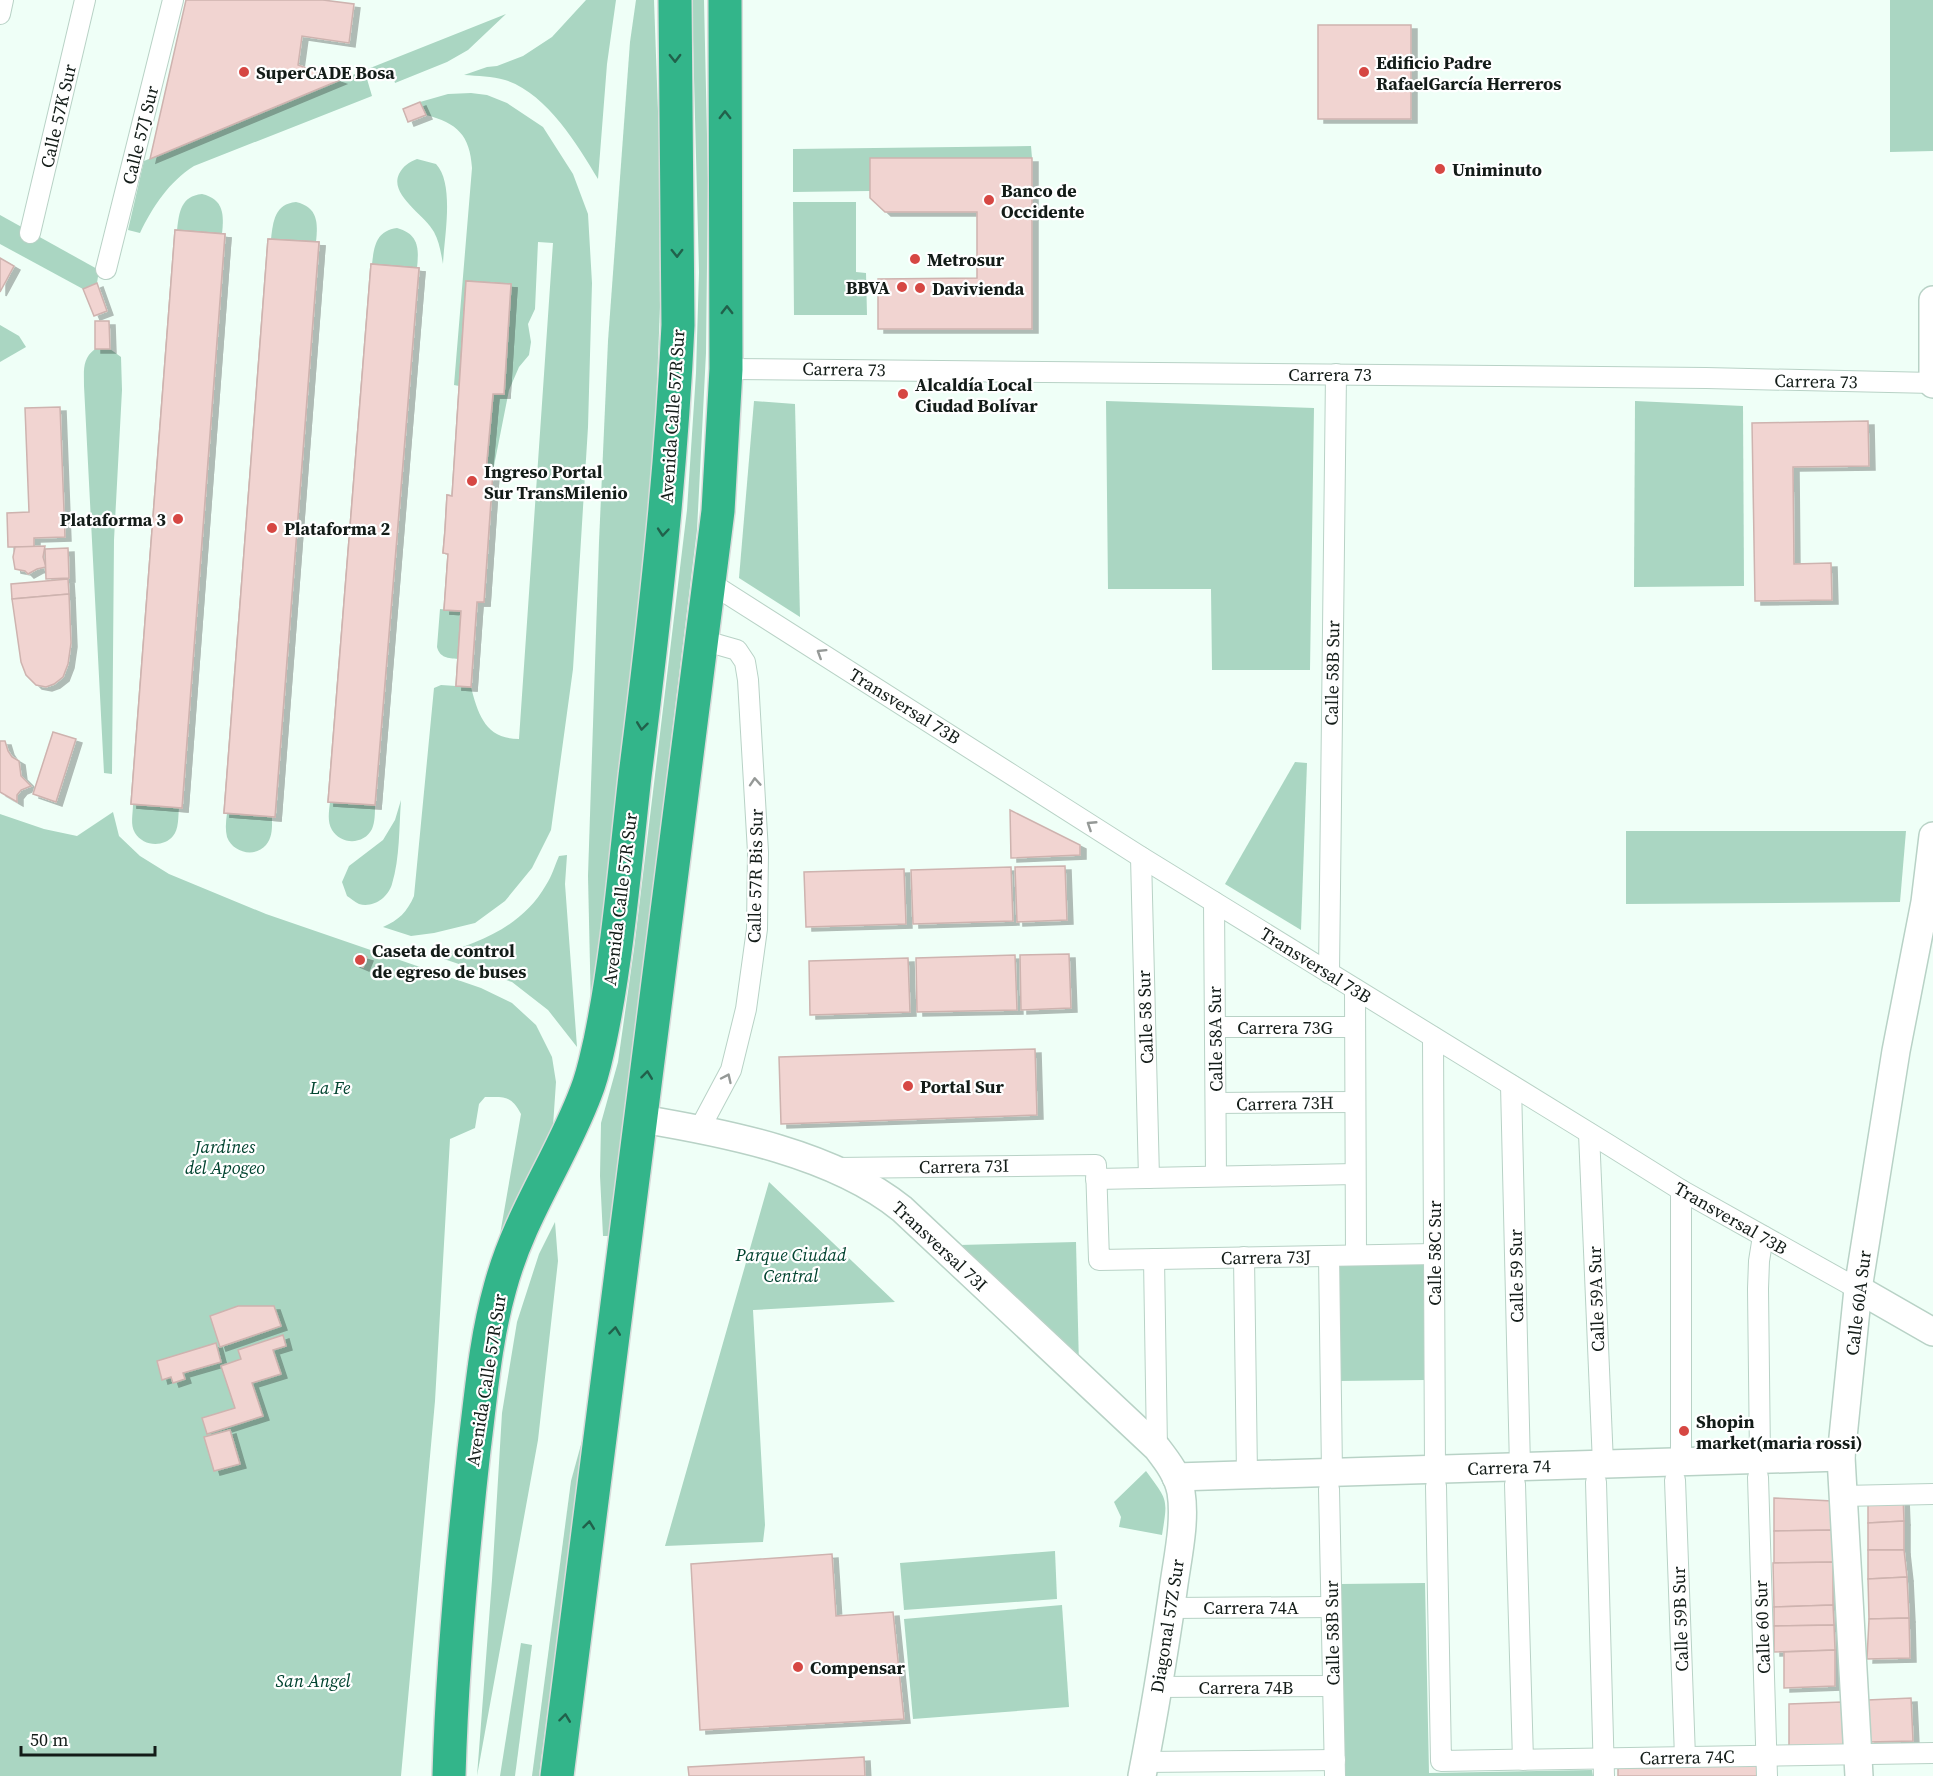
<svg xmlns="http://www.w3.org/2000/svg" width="1933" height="1776" font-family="'Source Serif 4',serif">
<defs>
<filter id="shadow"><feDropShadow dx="6" dy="4" stdDeviation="0" flood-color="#0004"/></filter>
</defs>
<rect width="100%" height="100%" fill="#effff7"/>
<!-- green -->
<g fill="#aad6c2">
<path d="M586,0h30l-9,64 -9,115c-21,-35 -52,-86 -93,-99 -13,-4 -27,-4 -41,-5l23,-8 10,-1 26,-10 29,-19z"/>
<polygon points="636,0 654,0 659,139 660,307 653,484 627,757 591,1011 588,876 599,542 608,341 630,42"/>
<polygon points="692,0 704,0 708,180 706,353 697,530 610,1236 603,1236 600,1176 601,1123 618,1062 634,949 687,510 696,373 699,272"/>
<polygon points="1890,0 1933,0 1933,151 1890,152"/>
<path d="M506,14l-38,36 -21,12 -52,21 -4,-14 -24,10 5,17 -178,70c-25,16 -41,40 -54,67l-12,-3 16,-69 196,-81z"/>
<path d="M471,93l16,2 20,8 36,24 30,47 15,40 4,69 -4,144 -15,242 -22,161 -19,38 -27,33 -30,22 -41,10 -23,3 -28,-9c16,-7 24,-15 31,-31l20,-208 7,-3 30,2c7,28 15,52 48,52l34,-496 -15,-1 -3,67 -7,15 3,18 -2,13 -10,12 -10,23 -16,81h-7l7,-77h11l7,-110 -45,-3 -7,105 -5,-1 18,-217c-2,-33 -15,-45 -46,-53l-6,-13 28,-8z"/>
<polygon points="1031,146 1032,158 870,158 870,191 793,192 793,149"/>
<path d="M417,159l19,5c19,20 8,74 7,100 -2,-11 -4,-23 -9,-32 -9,-17 -45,-37 -35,-58 4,-8 10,-12 18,-15z"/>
<path d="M202,194c22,5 22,21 20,40l-45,-4c2,-18 4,-34 25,-36z"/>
<path d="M296,202c22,5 22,21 20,40l-45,-3c2,-18 4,-35 25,-37z"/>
<polygon points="793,202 856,202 856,272 866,273 867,315 794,315"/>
<polygon points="0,215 99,270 97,283 83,289 0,244"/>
<path d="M397,228c22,6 22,21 20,40l-45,-4c2,-18 4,-33 25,-36z"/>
<polygon points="0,325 19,336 26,347 0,362"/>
<path d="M95,349h15l11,8 1,33 -8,150 -2,234 -8,-1 -20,-387c0,-16 -2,-27 11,-37z"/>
<polygon points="754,401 795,404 800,617 739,578"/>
<polygon points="1106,401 1314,408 1310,670 1212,670 1211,589 1108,589"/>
<polygon points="1635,401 1743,406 1744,586 1634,587"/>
<path d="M440,609l21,2 -3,48c-10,-1 -18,-1 -21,-12z"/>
<polygon points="1295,762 1307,763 1301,930 1225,884"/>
<path d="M401,800c-2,27 -1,58 -9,84 -4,14 -19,24 -33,20 -4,-2 -9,-6 -12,-8l-5,-14 7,-16 34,-26 12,-20z"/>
<path d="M330,802l45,3c0,8 0,17 -3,24 -8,16 -31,16 -40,1 -5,-8 -3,-19 -2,-28z"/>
<path d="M133,804l46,4c-1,9 0,21 -6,28 -10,12 -30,10 -38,-3 -5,-8 -2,-19 -2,-29z"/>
<path d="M113,812l6,24 21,20 29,18 97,40 215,74 31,15 24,22 16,32 4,25 -3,44 -55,120 23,-132c-10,-19 -16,-17 -36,-17l-6,7 -4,24 -25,11 -15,262 -34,375h-401v-962l44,15 33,7z"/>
<path d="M227,813l45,3c0,10 1,21 -6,29 -11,13 -33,8 -39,-8 -2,-8 -1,-16 0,-24z"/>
<polygon points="1626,831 1906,831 1900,902 1626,904"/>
<path d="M567,855l-2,29 12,163 -29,-37 -36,-28 -77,-26c44,-13 87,-29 111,-71 6,-9 9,-20 13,-29z"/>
<polygon points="769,1182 895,1302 753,1310 765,1525 763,1542 665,1546"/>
<polygon points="555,1222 558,1261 538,1440 477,1776 492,1580 502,1413 517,1322 539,1254"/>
<polygon points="1076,1242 1079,1366 959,1245"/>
<polygon points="1425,1261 1426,1380 1338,1381 1336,1262"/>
<polygon points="585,1430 539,1776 532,1776 571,1481"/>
<path d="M1146,1471c22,30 22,27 16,64l-43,-8 2,-10 -7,-15z"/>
<polygon points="1055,1551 1057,1599 904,1610 900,1563"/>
<polygon points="1425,1583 1429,1773 1592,1770 1593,1776 1342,1776 1340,1584"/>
<polygon points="1062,1605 1069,1707 913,1719 904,1619"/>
<polygon points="521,1643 532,1645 515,1776 500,1776"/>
</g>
<!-- building -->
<g fill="#f1d4d1" stroke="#ceb3af" stroke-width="1.5" filter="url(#shadow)">
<polygon points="186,0 323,0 354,4 349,43 302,36 298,65 340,80 150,159"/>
<rect x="1318" y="25" width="93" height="94"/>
<polygon points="420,102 426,115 408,122 403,109"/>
<polygon points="870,158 1032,158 1032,329 878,329 878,279 977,278 977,212 885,212 870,198"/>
<polygon points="175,230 225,234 182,808 131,804"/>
<polygon points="175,230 225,234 182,808 131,804"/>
<polygon points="268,239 319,242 275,817 224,813"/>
<polygon points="268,239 319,242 275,817 224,813"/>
<polygon points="0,258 14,266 0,292"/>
<polygon points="371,264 419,268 375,805 328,802"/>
<polygon points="371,264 419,268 375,805 328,802"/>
<polygon points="466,281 511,284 504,394 493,394 486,471 493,471 484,602 477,602 471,687 456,686 461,611 444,610 448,554 443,553 445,530 447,495 452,496"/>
<polygon points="466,281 511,284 504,394 493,394 486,471 493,471 484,602 477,602 471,687 456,686 461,611 444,610 448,554 443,553 445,530 447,495 452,496"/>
<polygon points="97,283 107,311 94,316 83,289"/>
<polygon points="95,321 109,321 110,349 95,349"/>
<polygon points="60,407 65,537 34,538 34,547 8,547 7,513 29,512 25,408"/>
<polygon points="1868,421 1869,466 1793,467 1794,564 1831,563 1832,600 1755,601 1752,423"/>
<polygon points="45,546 43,557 46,567 37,569 28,574 25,571 15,569 13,557 15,547"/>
<polygon points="68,548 69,578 46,579 45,549"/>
<polygon points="68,579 69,594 12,599 11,584"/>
<polygon points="69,594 71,643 68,664 63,677 54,684 46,687 36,685 26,675 21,662 12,599"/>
<polygon points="53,732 76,739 56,802 33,794"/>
<polygon points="0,741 5,741 8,751 12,757 19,761 21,776 31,786 21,790 17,795 17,802 0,792"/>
<polygon points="1010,810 1080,845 1080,855 1011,858"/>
<polygon points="1065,866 1067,920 1017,922 1015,867"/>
<polygon points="1011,867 1013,921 913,924 911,870"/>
<polygon points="904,869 906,924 806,927 804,872"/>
<polygon points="357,954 367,957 363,967 354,963"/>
<polygon points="1069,954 1071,1008 1021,1010 1020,955"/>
<polygon points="1015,955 1017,1010 917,1012 916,958"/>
<polygon points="908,958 910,1012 810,1015 809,961"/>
<polygon points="1035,1049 1037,1115 781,1124 779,1057"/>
<polygon points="238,1306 274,1306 281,1326 220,1347 210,1316"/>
<polygon points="283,1335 286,1346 273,1350 281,1374 252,1383 263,1416 207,1434 202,1418 235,1408 221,1366 241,1359 238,1350"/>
<polygon points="216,1343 221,1362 183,1373 185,1379 173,1383 171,1377 162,1380 157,1361"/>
<polygon points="230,1430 240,1464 214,1471 204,1437"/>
<polygon points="1903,1496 1904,1521 1868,1523 1868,1497"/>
<polygon points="1774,1498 1832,1501 1832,1530 1774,1531"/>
<polygon points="1904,1521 1904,1550 1868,1550 1868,1523"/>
<polygon points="1832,1530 1833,1562 1774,1563 1774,1531"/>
<polygon points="1868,1550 1904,1550 1907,1577 1868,1579"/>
<polygon points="832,1554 836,1616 893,1612 904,1719 700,1730 691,1564"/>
<polygon points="1833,1562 1833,1605 1774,1607 1773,1563"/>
<polygon points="1907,1577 1909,1618 1869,1619 1868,1579"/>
<polygon points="1833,1605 1834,1625 1774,1626 1774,1607"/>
<polygon points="1909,1618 1910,1658 1867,1659 1869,1619"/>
<polygon points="1834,1625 1835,1650 1774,1652 1774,1626"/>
<polygon points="1835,1650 1835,1686 1784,1688 1784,1652"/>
<polygon points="1911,1698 1913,1741 1869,1742 1868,1700"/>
<polygon points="1842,1702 1843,1748 1789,1748 1789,1704"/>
<polygon points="864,1757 865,1776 689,1776 688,1767"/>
<polygon points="1759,1765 1760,1776 1618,1776 1618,1768"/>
</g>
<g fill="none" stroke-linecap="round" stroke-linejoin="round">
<defs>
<g id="street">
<polyline points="0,14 3,0"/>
<polyline points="30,233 85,0"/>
<polyline points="106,269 173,0"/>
<polyline points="726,369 1706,378 1933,383"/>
<polyline points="709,582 1141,857 1609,1145 1681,1190 1858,1289"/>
<polyline points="1141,857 1149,1178"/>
<polyline points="1214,902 1216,1176"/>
<polyline points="1329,973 1336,374"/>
<polyline points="1355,989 1356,1255"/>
<polyline points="1215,1027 1355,1027"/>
<polyline points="1433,1037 1435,1469"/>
<polyline points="1511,1085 1520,1467"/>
<polyline points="1216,1103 1355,1102"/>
<polyline points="699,1130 731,1070 746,1009 757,929 758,852 748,680 745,662 737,650 702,640"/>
<polyline points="1589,1133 1603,1464"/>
<polyline points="835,1168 1096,1165 1099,1260 1434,1254"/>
<polyline points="1096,1179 1355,1174"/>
<polyline points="1329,1256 1332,1472"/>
<polyline points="1244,1257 1247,1475"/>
<polyline points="1154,1259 1157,1448"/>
<polyline points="1760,1459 1758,1289 1759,1261 1763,1236"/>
<polyline points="1681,1462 1681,1190"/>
<polyline points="1758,1477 1767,1776"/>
<polyline points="1675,1480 1685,1757"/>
<polyline points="1596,1482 1604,1776"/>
<polyline points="1515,1484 1523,1760"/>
<polyline points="1436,1486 1441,1761 1933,1753"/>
<polyline points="1329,1489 1335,1776"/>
<polyline points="1843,1496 1933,1494"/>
<polyline points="1170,1608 1331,1607"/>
<polyline points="1158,1687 1333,1686"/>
<polyline points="1145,1762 1335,1760"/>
</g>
<g id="secondary">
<polyline points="1933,300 1933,384"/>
<path d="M642,1119c84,14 192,35 260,90l255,239c10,13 21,27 24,44 5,31 -4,68 -8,99 -9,62 -19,124 -31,185"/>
<polyline points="1858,1289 1933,1332"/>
<polyline points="1176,1477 1841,1457"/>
<polyline points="1859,1776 1841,1457 1858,1289 1896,1051 1925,902 1933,836"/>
</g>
<g id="highway">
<path d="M449,1776c3,-109 13,-218 25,-326 7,-54 11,-109 26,-162 19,-72 61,-129 86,-196 7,-17 10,-34 14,-51 18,-87 25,-177 35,-265 19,-150 36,-300 43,-451l-3,-325"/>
<polyline points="557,1776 718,511 726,369 725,0"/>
</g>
</defs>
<!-- street casing -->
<use href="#street" stroke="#b8d2c6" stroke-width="22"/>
<!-- secondary casing -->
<use href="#secondary" stroke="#b8d2c6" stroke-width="30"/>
<!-- highway casing -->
<use href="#highway" stroke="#d9dbda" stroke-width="36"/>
<!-- street -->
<use href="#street" stroke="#fff" stroke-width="20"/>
<!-- secondary -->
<use href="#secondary" stroke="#fff" stroke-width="27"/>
<!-- highway -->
<use href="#highway" stroke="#33b58a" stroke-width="33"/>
</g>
<!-- one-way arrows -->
<defs><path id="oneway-chevron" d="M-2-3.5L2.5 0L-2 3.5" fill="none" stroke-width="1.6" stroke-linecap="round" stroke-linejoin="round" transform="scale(1.5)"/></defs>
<g stroke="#21614b">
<use href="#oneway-chevron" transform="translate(675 58) rotate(89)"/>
<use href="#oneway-chevron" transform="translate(725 115) rotate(-90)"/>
<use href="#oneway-chevron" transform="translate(677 253) rotate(89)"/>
<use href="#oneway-chevron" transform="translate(727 310) rotate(-90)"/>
<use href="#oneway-chevron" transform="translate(663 532) rotate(95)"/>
<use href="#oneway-chevron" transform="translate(642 726) rotate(97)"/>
<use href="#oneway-chevron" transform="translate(647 1075) rotate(-83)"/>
<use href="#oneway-chevron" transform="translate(615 1331) rotate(-83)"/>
<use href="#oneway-chevron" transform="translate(589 1525) rotate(-83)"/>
<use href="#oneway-chevron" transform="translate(565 1718) rotate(-83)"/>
</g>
<g stroke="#959997">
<use href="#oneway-chevron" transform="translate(821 653) rotate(-148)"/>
<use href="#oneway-chevron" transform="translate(755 782) rotate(-94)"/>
<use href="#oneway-chevron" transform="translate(1091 825) rotate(-147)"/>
<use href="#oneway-chevron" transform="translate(727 1078) rotate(-65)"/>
</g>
<!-- markers -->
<g fill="#d64743" stroke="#fff" stroke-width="2">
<circle cx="244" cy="72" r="6"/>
<circle cx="1364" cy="72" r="6"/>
<circle cx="1440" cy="169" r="6"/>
<circle cx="989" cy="200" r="6"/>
<circle cx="915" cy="259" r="6"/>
<circle cx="902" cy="287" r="6"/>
<circle cx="920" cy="288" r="6"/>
<circle cx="903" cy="394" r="6"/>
<circle cx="472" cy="481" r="6"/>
<circle cx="178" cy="519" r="6"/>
<circle cx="272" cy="528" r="6"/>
<circle cx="360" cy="960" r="6"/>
<circle cx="908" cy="1086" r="6"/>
<circle cx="1684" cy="1431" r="6"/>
<circle cx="798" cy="1667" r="6"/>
</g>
<g text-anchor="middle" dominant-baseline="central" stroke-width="4.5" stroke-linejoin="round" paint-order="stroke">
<!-- poi labels -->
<g font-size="18" font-weight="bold" fill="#131c18" stroke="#fff" text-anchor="start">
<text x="1376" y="62">Edificio Padre<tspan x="1376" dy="21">RafaelGarcía Herreros</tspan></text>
<text x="256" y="72">SuperCADE Bosa</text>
<text x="1452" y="169">Uniminuto</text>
<text x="1001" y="190">Banco de<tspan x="1001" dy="21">Occidente</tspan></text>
<text x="927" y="259">Metrosur</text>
<text x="890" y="287" text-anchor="end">BBVA</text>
<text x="932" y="288">Davivienda</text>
<text x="915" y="384">Alcaldía Local<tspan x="915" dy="21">Ciudad Bolívar</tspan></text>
<text x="484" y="471">Ingreso Portal<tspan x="484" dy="21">Sur TransMilenio</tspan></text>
<text x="166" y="519" text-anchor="end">Plataforma 3</text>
<text x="284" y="528">Plataforma 2</text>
<text x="372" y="950">Caseta de control<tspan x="372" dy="21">de egreso de buses</tspan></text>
<text x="920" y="1086">Portal Sur</text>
<text x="1696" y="1421">Shopin<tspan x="1696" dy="21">market(maria rossi)</tspan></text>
<text x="810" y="1667">Compensar</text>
</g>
<!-- street labels -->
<g font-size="18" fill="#131c18" stroke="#fff">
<text transform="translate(58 116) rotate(-77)">Calle 57K Sur</text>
<text transform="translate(140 135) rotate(-76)">Calle 57J Sur</text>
<text transform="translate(844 369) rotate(1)">Carrera 73</text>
<text x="1330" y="374">Carrera 73</text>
<text transform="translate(1816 381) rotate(1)">Carrera 73</text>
<text transform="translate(672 416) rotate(-86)">Avenida Calle 57R Sur</text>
<text transform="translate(1332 673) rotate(-89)">Calle 58B Sur</text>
<text transform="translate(905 706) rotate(32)">Transversal 73B</text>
<text transform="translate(755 876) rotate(-89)">Calle 57R Bis Sur</text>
<text transform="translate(620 899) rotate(-83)">Avenida Calle 57R Sur</text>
<text transform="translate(1316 965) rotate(32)">Transversal 73B</text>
<text transform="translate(1145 1017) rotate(-92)">Calle 58 Sur</text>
<text x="1285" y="1027">Carrera 73G</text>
<text transform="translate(1215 1039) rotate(-91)">Calle 58A Sur</text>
<text transform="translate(1285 1103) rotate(-1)">Carrera 73H</text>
<text transform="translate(964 1166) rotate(-1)">Carrera 73I</text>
<text transform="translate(1731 1218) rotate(30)">Transversal 73B</text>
<text transform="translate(940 1246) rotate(43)">Transversal 73I</text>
<text transform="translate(1434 1253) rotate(-90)">Calle 58C Sur</text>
<text transform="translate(1266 1257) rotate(-1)">Carrera 73J</text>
<text transform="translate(1516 1276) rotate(-91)">Calle 59 Sur</text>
<text transform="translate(1596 1299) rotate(-92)">Calle 59A Sur</text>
<text transform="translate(1858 1303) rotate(-83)">Calle 60A Sur</text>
<text transform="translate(486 1380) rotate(-81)">Avenida Calle 57R Sur</text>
<text transform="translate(1509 1467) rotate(-2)">Carrera 74</text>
<text x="1251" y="1607">Carrera 74A</text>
<text transform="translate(1680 1619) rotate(-92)">Calle 59B Sur</text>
<text transform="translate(1167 1626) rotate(-81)">Diagonal 57Z Sur</text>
<text transform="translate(1762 1627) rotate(-92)">Calle 60 Sur</text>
<text transform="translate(1332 1633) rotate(-91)">Calle 58B Sur</text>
<text x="1246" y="1687">Carrera 74B</text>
<text transform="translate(1687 1757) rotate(-1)">Carrera 74C</text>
</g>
<!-- park labels -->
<g font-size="18" font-style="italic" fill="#00432f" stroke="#fff">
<text x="330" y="1087">La Fe</text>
<text x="225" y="1146">Jardines<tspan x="225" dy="21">del Apogeo</tspan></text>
<text x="791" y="1254">Parque Ciudad<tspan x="791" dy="21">Central</tspan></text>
<text x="313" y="1680">San Angel</text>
</g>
</g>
<!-- scale -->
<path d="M21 1746v9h134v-9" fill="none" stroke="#131c18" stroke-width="3"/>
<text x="30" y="1746" font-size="18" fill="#131c18" stroke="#ffffff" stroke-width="4.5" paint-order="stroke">50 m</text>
</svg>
